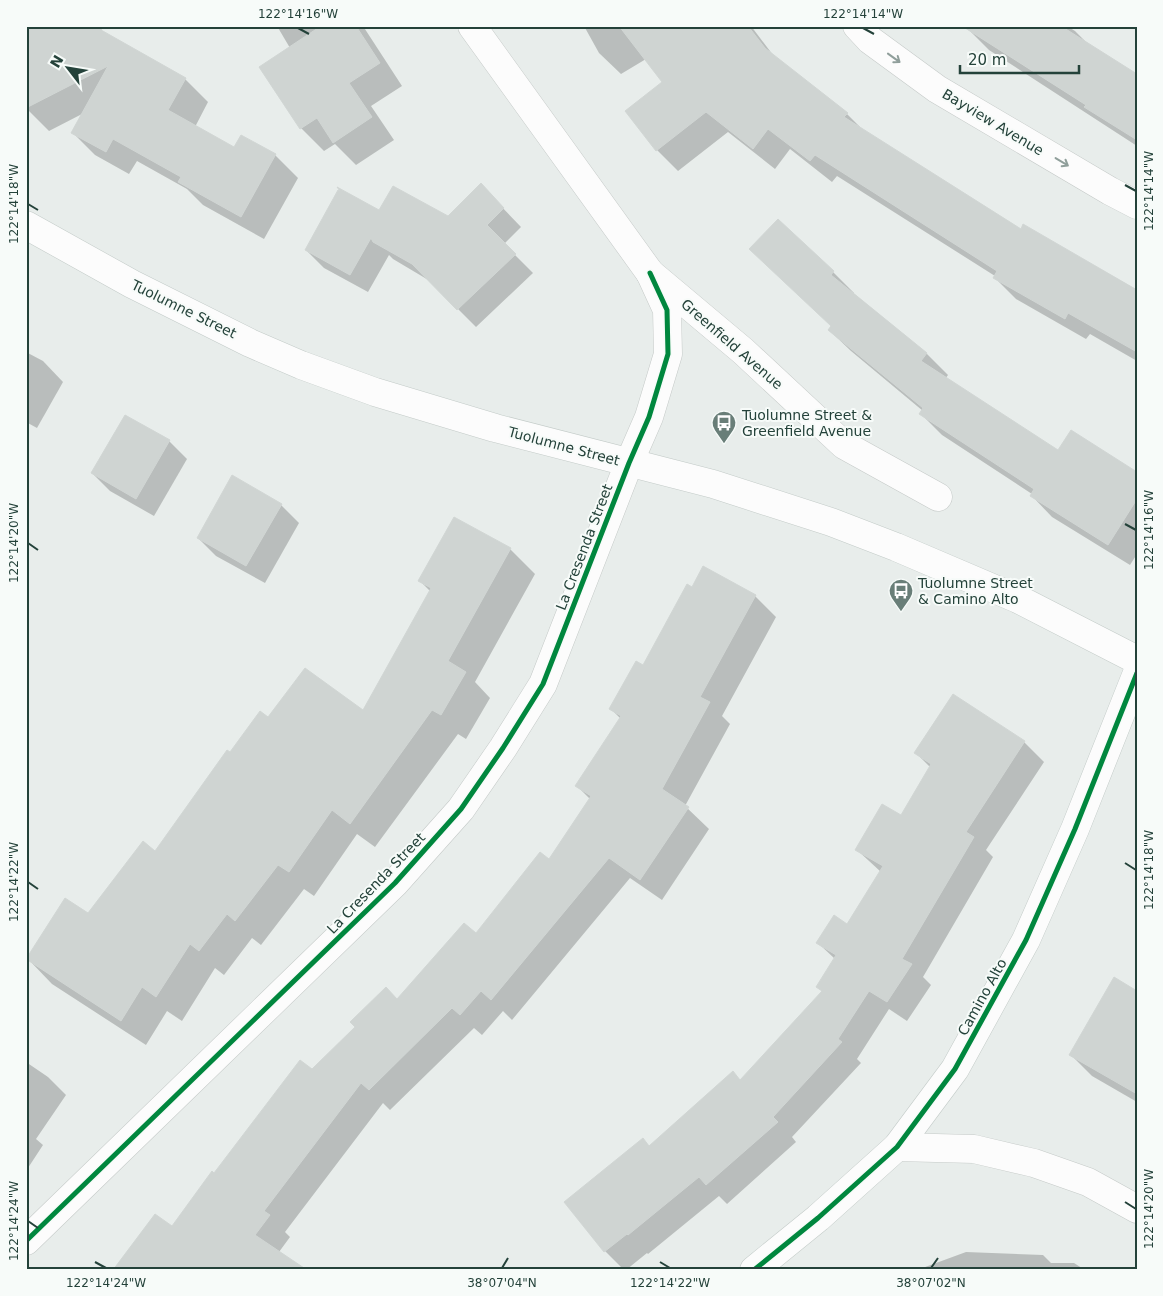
<svg xmlns="http://www.w3.org/2000/svg" width="1163" height="1296" font-family="'DejaVu Sans',sans-serif">
<rect width="100%" height="100%" fill="#e8edeb"/>
<!-- shadow -->
<g fill="#0003">
<polygon points="26,26 100,26 103,33 185,79 208,102 195,127 235,149 275,155 298,178 264,239 203,205 187,189 137,161 129,174 95,155 72,132 82,114 49,131 26,108"/>
<polygon points="277,26 363,26 402,86 371,106 394,140 356,165 335,144 324,151 301,128 290,48"/>
<polygon points="584,26 751,26 776,59 847,114 864,131 1021,230 1024,226 1137,290 1137,361 1090,334 1086,339 1016,299 994,277 995,276 837,176 832,182 790,149 775,169 728,132 678,171 657,150 664,82 646,59 621,74 599,53"/>
<polygon points="970,26 1067,26 1075,31 1090,46 1137,76 1137,146 989,50 968,29"/>
<polygon points="498,203 521,227 504,244 533,273 476,327 430,281 393,259 389,255 368,292 324,268 306,250 379,212 448,218"/>
<polygon points="778,220 833,272 854,293 854,294 927,354 948,375 945,379 1058,452 1137,473 1137,554 1130,565 1052,517 1031,495 1032,494 942,435 921,414 923,411 851,351 829,330 832,326"/>
<polygon points="26,352 43,361 63,382 37,428 26,422"/>
<polygon points="169,441 187,459 154,516 110,491 92,473"/>
<polygon points="281,505 299,523 265,583 216,556 198,538"/>
<polygon points="510,549 535,574 475,682 490,698 466,739 458,734 375,847 357,834 314,896 304,889 261,945 252,938 224,975 215,968 182,1021 167,1011 146,1045 52,984 28,959 88,914 155,853 230,754 268,718 363,711 431,592 420,581"/>
<polygon points="692,589 755,596 776,617 722,716 730,724 685,806 709,829 662,900 630,878 512,1020 503,1011 482,1035 474,1028 390,1110 383,1103 285,1232 290,1237 279,1252 172,1228 215,1175 312,1071 476,935 549,861 590,799 577,786 621,719 610,708 643,667"/>
<polygon points="1024,742 1044,762 986,850 993,857 923,977 931,985 907,1021 889,1009 857,1059 861,1063 792,1137 796,1142 727,1204 719,1196 648,1254 647,1253 626,1270 624,1270 605,1251 566,1202 643,1140 650,1147 741,1081 823,992 818,987 835,959 818,943 847,925 881,872 856,849 901,817 931,768 916,753"/>
<polygon points="1137,992 1137,1102 1092,1076 1071,1055"/>
<polygon points="26,1062 48,1077 66,1095 36,1139 43,1145 26,1171"/>
<polygon points="966,1252 1043,1255 1051,1263 1074,1263 1085,1270 917,1270"/>
</g>
<!-- building -->
<g fill="#cfd4d2" stroke="#d1d6d4">
<polygon points="26,26 94,26 186,78 168,110 234,147 241,135 276,154 241,217 178,182 181,177 113,139 106,152 71,133 108,66 26,108"/>
<polygon points="321,26 356,26 380,63 349,83 372,117 333,143 317,118 300,129 259,67"/>
<polygon points="619,26 748,26 765,48 848,113 844,117 1021,229 1023,224 1137,290 1137,352 1068,313 1065,319 993,278 997,271 815,155 810,161 768,129 753,149 706,112 656,151 625,111 662,82"/>
<polygon points="962,26 1061,26 1137,74 1137,140 1084,107 1086,105"/>
<polygon points="481,183 504,208 487,225 516,254 457,310 412,264 373,242 371,238 350,275 305,250 338,190 340,191 337,187 379,210 393,186 448,216"/>
<polygon points="778,219 834,271 831,275 927,353 921,361 1058,450 1071,430 1137,472 1137,499 1108,545 1030,496 1034,489 919,414 923,408 828,330 831,326 749,249"/>
<polygon points="125,415 170,440 136,499 91,473"/>
<polygon points="232,475 282,504 246,566 197,538"/>
<polygon points="454,517 511,548 448,661 466,672 441,715 432,710 350,824 332,810 289,872 278,865 235,921 227,914 199,951 190,944 156,997 142,987 121,1021 26,959 65,898 88,913 143,841 155,851 227,750 230,752 260,711 268,717 305,668 363,710 431,588 418,581"/>
<polygon points="703,566 756,595 700,697 710,702 662,789 689,807 640,880 609,858 491,1000 481,991 460,1015 452,1008 369,1090 361,1083 264,1211 270,1215 255,1235 307,1270 113,1270 155,1214 172,1226 212,1171 214,1173 300,1060 312,1069 355,1027 350,1022 386,987 397,999 464,923 476,933 540,852 549,859 591,796 575,786 621,716 609,709 636,661 643,665 687,584 692,587"/>
<polygon points="953,694 1025,741 966,832 974,837 902,959 912,964 887,1002 869,991 838,1039 842,1042 773,1117 778,1122 706,1185 699,1177 628,1235 627,1234 604,1252 564,1202 643,1138 649,1146 733,1071 740,1080 822,991 816,987 836,955 816,943 834,915 847,924 883,866 855,850 882,804 901,815 931,764 914,753"/>
<polygon points="1114,977 1137,991 1137,1094 1069,1055"/>
</g>
<g fill="none" stroke-linecap="round" stroke-linejoin="round">
<defs>
<g id="street">
<polyline points="472,26 650,273 743,351 844,445 938,497"/>
<polyline points="857,26 870,40 937,89 1110,191 1137,205"/>
<polyline points="897,1147 974,1149 1034,1163 1088,1182 1137,1209"/>
<polyline points="26,1241 395,883 461,809 503,748 543,684 629,463 649,417 668,354 667,310 650,273"/>
</g>
<g id="secondary">
<polyline points="26,225 132,284 250,343 301,365 375,392 495,428 713,484 831,522 896,547 1018,599 1137,660"/>
<polyline points="754,1270 818,1218 897,1147 955,1069 1026,940 1075,829 1137,673"/>
</g>
</defs>
<!-- street casing -->
<use href="#street" stroke="#c5cac8" stroke-width="29"/>
<!-- secondary casing -->
<use href="#secondary" stroke="#c3cbc8" stroke-width="29"/>
<!-- street -->
<use href="#street" stroke="#fcfcfc" stroke-width="28"/>
<!-- secondary -->
<use href="#secondary" stroke="#fcfcfc" stroke-width="28"/>
<defs>
<g id="cycleway">
<polyline points="26,1241 395,883 461,809 503,748 543,684 629,463 649,417 668,354 667,310 650,273"/>
<polyline points="754,1270 818,1218 897,1147 955,1069 1026,940 1075,829 1137,673"/>
</g>
</defs>
<!-- cycleway casing -->
<use href="#cycleway" stroke="#f7fbf9" stroke-width="8"/>
<!-- cycleway -->
<use href="#cycleway" stroke="#00873e" stroke-width="5"/>
</g>
<!-- one-way arrows -->
<defs><path id="oneway-shaft" d="M-6 0H5M1.5-3L5.5 0L1.5 3" fill="none" stroke-width="1.6" stroke-linecap="round" stroke-linejoin="round" transform="scale(1.25)"/></defs>
<g stroke="#909f9b">
<use href="#oneway-shaft" transform="translate(894 58) rotate(36)"/>
<use href="#oneway-shaft" transform="translate(1062 162) rotate(31)"/>
</g>
<!-- ticks -->
<path fill="none" stroke="#24423a" stroke-width="2" d="M298,28l11,6M863,28l11,6M1125,185l11,6M28,204l10,6M1125,524l11,6M28,543l10,7M1125,863l11,7M28,882l10,7M1125,1202l11,7M28,1221l10,7M95,1262l11,6M660,1262l10,6M502,1268l6,-10M931,1268l7,-10"/>
<!-- icons -->
<defs>
<symbol id="bus-pin" viewBox="-11 -11 22 30"><path d="M0 17L-7.5 6A9.5 9.5 0 1 1 7.5 6Z" fill="#697e78" stroke="#f7fbf9"/><path d="M-5-6H5V4H4V6H2V4H-2V6H-4V4H-5ZM-3.5-4V0h7V-4ZM-3.5 1.2v1.5H-2V1.2ZM2 1.2v1.5H3.5V1.2Z" fill="#fff"/></symbol>
</defs>
<g fill-rule="evenodd">
<use href="#bus-pin" x="710" y="409" width="28" height="38"/>
<use href="#bus-pin" x="887" y="577" width="28" height="38"/>
</g>
<g text-anchor="middle" dominant-baseline="central" stroke-width="4" stroke-linejoin="round" paint-order="stroke">
<!-- street labels -->
<g font-size="14" fill="#24423a" stroke="#f7fbf9">
<text transform="translate(993 122) rotate(31)">Bayview Avenue</text>
<text transform="translate(184 309) rotate(26)">Tuolumne Street</text>
<text transform="translate(732 344) rotate(41)">Greenfield Avenue</text>
<text transform="translate(564 446) rotate(15)">Tuolumne Street</text>
<text transform="translate(584 547) rotate(-69)">La Cresenda Street</text>
<text transform="translate(376 883) rotate(-46)">La Cresenda Street</text>
<text transform="translate(982 997) rotate(-61)">Camino Alto</text>
</g>
<!-- poi labels -->
<g font-size="14" fill="#24423a" stroke="#f7fbf9" text-anchor="start">
<text x="742" y="415">Tuolumne Street &amp;<tspan x="742" dy="16">Greenfield Avenue</tspan></text>
<text x="918" y="583">Tuolumne Street<tspan x="918" dy="16">&amp; Camino Alto</tspan></text>
</g>
</g>
<!-- border -->
<rect width="1163" height="1296" fill="none" stroke="#f7fbf9" stroke-width="55"/>
<!-- north arrow -->
<g transform="translate(68 68) rotate(301)" stroke="#f7fbf9" stroke-width="4" paint-order="stroke">
<path d="M0-4L9 19L0 12L-9 19Z" fill="#24423a"/>
<text y="-8" font-size="14" font-weight="bold" text-anchor="middle" fill="#24423a">N</text>
</g>
<!-- scale -->
<path d="M960 65v8h119v-8" fill="none" stroke="#24423a" stroke-width="2.5"/>
<text x="968" y="65" font-size="15" fill="#24423a" stroke="#f7fbf9" stroke-width="4" paint-order="stroke">20 m</text>
<rect x="28" y="28" width="1108" height="1240" fill="none" stroke="#24423a" stroke-width="2"/>
<g font-size="12" text-anchor="middle" fill="#24423a">
<text x="298" y="18">122°14'16"W</text>
<text x="863" y="18">122°14'14"W</text>
<text transform="translate(1149 191) rotate(-90)" y="4">122°14'14"W</text>
<text transform="translate(14 204) rotate(-90)" y="4">122°14'18"W</text>
<text transform="translate(1149 530) rotate(-90)" y="4">122°14'16"W</text>
<text transform="translate(14 543) rotate(-90)" y="4">122°14'20"W</text>
<text transform="translate(1149 870) rotate(-90)" y="4">122°14'18"W</text>
<text transform="translate(14 882) rotate(-90)" y="4">122°14'22"W</text>
<text transform="translate(1149 1209) rotate(-90)" y="4">122°14'20"W</text>
<text transform="translate(14 1221) rotate(-90)" y="4">122°14'24"W</text>
<text x="106" y="1287">122°14'24"W</text>
<text x="502" y="1287">38°07'04"N</text>
<text x="670" y="1287">122°14'22"W</text>
<text x="931" y="1287">38°07'02"N</text>
</g>
</svg>
